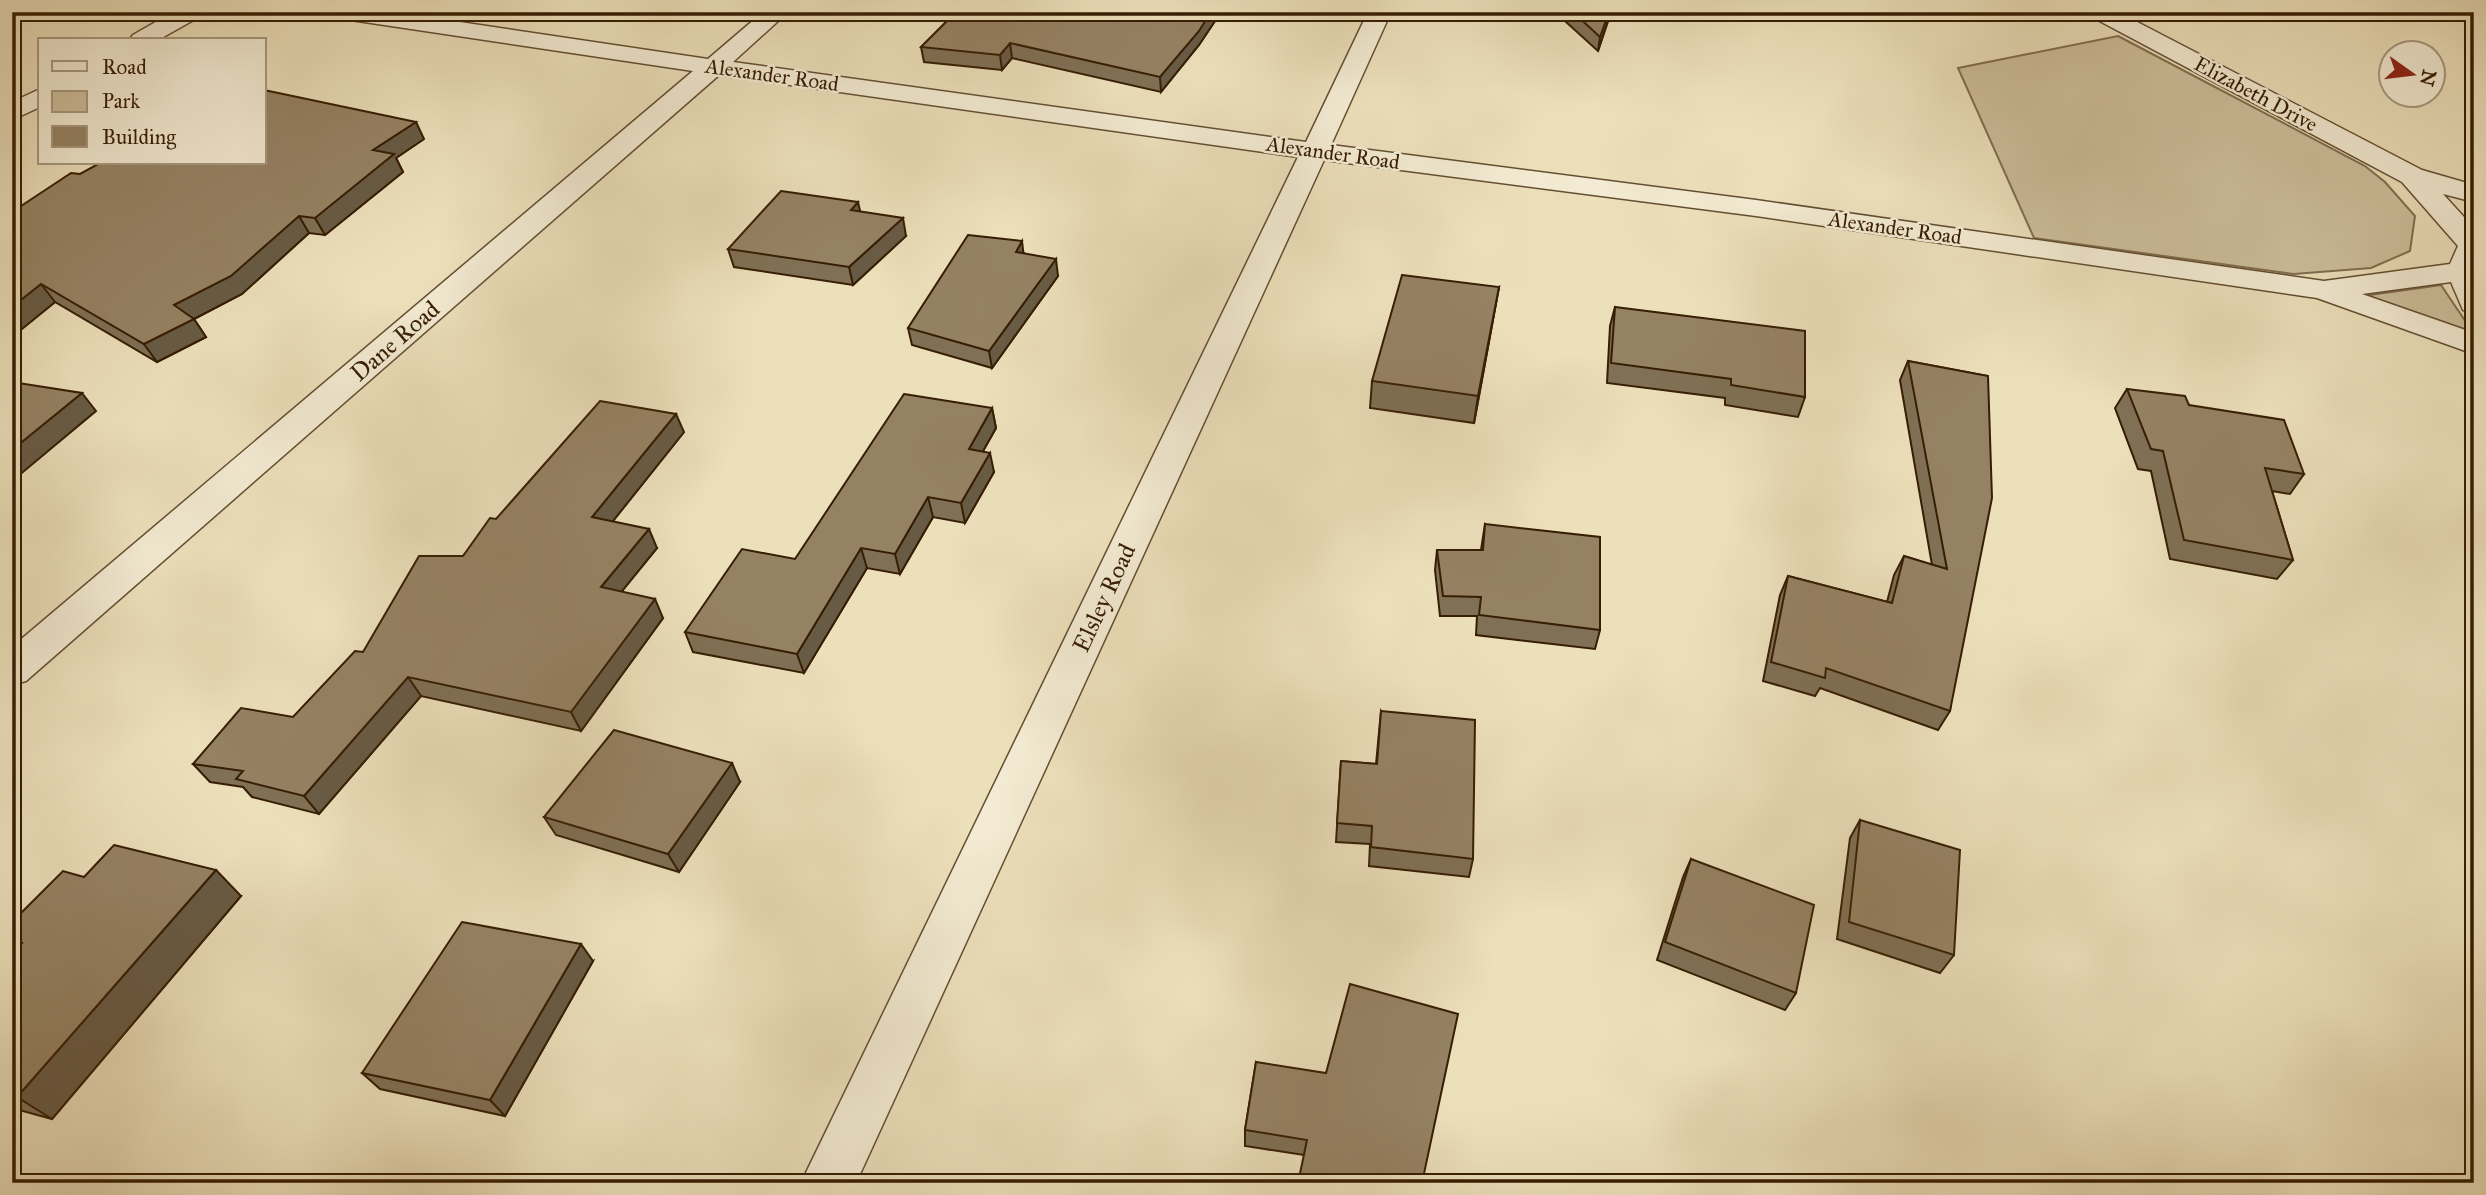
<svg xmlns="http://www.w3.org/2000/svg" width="2486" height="1195" font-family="'IM FELL Great Primer',serif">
<rect width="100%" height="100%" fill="#ece0bb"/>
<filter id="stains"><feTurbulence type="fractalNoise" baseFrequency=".00286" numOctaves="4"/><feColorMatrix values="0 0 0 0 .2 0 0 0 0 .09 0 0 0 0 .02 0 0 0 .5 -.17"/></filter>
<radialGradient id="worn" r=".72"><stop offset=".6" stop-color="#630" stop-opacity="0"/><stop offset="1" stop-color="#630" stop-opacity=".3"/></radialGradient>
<!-- green -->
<g fill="#cdbf9c" stroke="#826e50" stroke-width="2">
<polygon points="2118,36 2365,166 2385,182 2415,216 2410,251 2371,268 2294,274 2034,238 1958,68"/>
<polygon points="2441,285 2474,334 2363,296"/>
</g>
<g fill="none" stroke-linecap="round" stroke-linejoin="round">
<defs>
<g id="street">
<polygon points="173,12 202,12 199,17 158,40 129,40 133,35"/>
<polygon points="333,12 393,12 708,59 763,12 788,12 733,62 1306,142 1368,12 1391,12 1331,145 1756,200 2324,281 2450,264 2458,246 2402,182 2092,17 2089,12 2118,12 2422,170 2474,185 2474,202 2443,194 2474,228 2474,312 2463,310 2451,282 2362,294 2474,333 2474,354 2317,298 1756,216 1324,160 856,1183 801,1183 1298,157 719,75 26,681 12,685 12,647 693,71 344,19 336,17"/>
<polygon points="40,89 40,107 12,120 12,102"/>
</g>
</defs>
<!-- street casing -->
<use href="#street" stroke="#644e31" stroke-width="3"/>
<!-- street -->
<use href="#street" fill="#f3ebd3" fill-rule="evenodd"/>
</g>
<!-- wall -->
<g fill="#807055" stroke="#361d03" stroke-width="2">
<polygon points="956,12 1221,12 1199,45 1161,92 1012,58 1002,70 924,62 921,47"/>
<polygon points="1555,12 1611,12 1598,51"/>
<polygon points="424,139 396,158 403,172 325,235 309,233 242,294 194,319 206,337 157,362 55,302 12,337 12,212 80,174"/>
<polygon points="860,212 906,236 853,285 734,267 728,249"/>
<polygon points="1024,253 1058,276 992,368 912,345 908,328"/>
<polygon points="1499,287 1474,423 1370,408 1372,381"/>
<polygon points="1615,307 1805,397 1798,417 1725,405 1725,398 1607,383 1610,326"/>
<polygon points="1908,361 1988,376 1950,711 1938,730 1820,688 1815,696 1763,681 1780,595 1788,576 1887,602 1894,575 1904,556 1932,565 1900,380"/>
<polygon points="2127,389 2189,405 2304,474 2290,494 2272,491 2293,560 2277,579 2170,559 2151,471 2138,469 2115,408"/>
<polygon points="992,408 996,428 983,451 994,472 965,523 933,517 900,574 867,568 804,673 693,652 685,632 795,559"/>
<polygon points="684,432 613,521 657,548 621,592 663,618 581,731 421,696 319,814 252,797 243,787 210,782 193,764 293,717 363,652 463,556 496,519"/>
<polygon points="1485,524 1600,630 1595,649 1476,635 1477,616 1440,616 1435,570 1437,550 1481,550"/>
<polygon points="1381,711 1473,859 1469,877 1369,866 1370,844 1336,842 1341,761 1376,764"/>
<polygon points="740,782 679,872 556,835 544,817"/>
<polygon points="1860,820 1954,955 1940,973 1837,939 1850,838"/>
<polygon points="1691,859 1796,993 1785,1010 1657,960 1683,877"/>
<polygon points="84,877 241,896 52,1119 12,1108 12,953 16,949 12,947 12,922"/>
<polygon points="593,961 505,1116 380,1089 362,1073"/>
<polygon points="1256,1062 1422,1183 1304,1155 1245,1146 1245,1130"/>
</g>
<!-- shaded-wall -->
<g fill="#685b45" stroke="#361d03" stroke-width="2">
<polygon points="1211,12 1221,12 1199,45 1161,92 1160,77"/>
<polygon points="1609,12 1611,12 1598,51 1600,37"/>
<polygon points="1010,43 1012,58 1002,70 1000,55"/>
<polygon points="416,122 424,139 396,158 403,172 325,235 315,218 373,150"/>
<polygon points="858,202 862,219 851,210"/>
<polygon points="299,216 309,233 242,294 192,320 194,319 206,337 157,362 144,344 174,305"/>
<polygon points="903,218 906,236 853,285 849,267"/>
<polygon points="1022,241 1024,258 1016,252"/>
<polygon points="1056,259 1058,276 992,368 989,351"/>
<polygon points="41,284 55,302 12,337 12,307"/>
<polygon points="1499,287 1494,314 1474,423 1478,396"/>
<polygon points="82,393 96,411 12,481 12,450"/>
<polygon points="992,408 996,428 973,469 969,449"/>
<polygon points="676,414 684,432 601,536 592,517"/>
<polygon points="990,453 994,472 965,523 961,503"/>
<polygon points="928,497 933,517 900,574 895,554"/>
<polygon points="649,529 657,548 610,606 601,587"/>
<polygon points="861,548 867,568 804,673 797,654"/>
<polygon points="655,599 663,618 581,731 571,712"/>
<polygon points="408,677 421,696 319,814 304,796"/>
<polygon points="732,763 740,782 679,872 668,854"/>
<polygon points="216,870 241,896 52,1119 17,1097"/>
<polygon points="581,944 593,961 505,1116 490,1100"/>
</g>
<!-- building -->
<g fill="#958263" stroke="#361d03" stroke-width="2">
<polygon points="956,12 1211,12 1199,31 1160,77 1010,43 1000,55 921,47"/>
<polygon points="1573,12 1609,12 1600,37"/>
<polygon points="264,90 416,122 373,150 394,154 315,218 299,216 231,276 174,305 194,319 144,344 41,284 12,307 12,212 71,173 80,174 100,163 264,163"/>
<polygon points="781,191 858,202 851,210 903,218 849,267 728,249"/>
<polygon points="968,235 1022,241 1016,252 1056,259 989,351 908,328"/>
<polygon points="1402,275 1499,287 1478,396 1372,381"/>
<polygon points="1615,307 1805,331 1805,397 1731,385 1731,379 1611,363"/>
<polygon points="1908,361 1988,376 1992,498 1950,711 1826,668 1825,678 1771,662 1788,576 1892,603 1904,556 1947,569"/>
<polygon points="12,382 82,393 12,450"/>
<polygon points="2127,389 2185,396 2189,405 2284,420 2304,474 2265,468 2293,560 2184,540 2163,451 2151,449"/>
<polygon points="904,394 992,408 969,449 990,453 961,503 928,497 895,554 861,548 797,654 685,632 742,549 795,559"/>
<polygon points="600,401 676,414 592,517 649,529 601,587 655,599 571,712 408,677 304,796 236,779 243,771 193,764 241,708 293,717 355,651 363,652 419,556 463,556 490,518 496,519"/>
<polygon points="1485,524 1600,537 1600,630 1479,615 1481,597 1443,596 1437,550 1483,550"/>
<polygon points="1381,711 1475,720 1473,859 1371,847 1372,826 1337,823 1341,761 1377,764"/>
<polygon points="614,730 732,763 668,854 544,817"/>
<polygon points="1860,820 1960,850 1954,955 1849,922"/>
<polygon points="114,845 216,870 17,1097 12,1096 12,953 22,943 12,940 12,922 63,871 84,877"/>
<polygon points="1691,859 1814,905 1796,993 1665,942"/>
<polygon points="462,922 581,944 490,1100 362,1073"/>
<polygon points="1350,984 1458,1014 1422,1183 1298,1183 1307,1140 1245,1130 1256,1062 1326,1073"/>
</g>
<g text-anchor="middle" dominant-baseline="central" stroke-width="5" stroke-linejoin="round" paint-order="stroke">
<!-- far-street labels -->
<g font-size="21" fill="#361d03" stroke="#f3ebd3">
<text transform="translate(772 75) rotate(8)">Alexander Road</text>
<text transform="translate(2256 94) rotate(28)">Elizabeth Drive</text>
<text transform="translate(1333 153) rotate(8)">Alexander Road</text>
<text transform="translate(1895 228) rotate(8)">Alexander Road</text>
</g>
<!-- street labels -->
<g font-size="24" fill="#361d03" stroke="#f3ebd3">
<text transform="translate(395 341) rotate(-41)">Dane Road</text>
<text transform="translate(1104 598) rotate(-65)">Elsley Road</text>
</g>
</g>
<!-- margin -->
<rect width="2486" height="1195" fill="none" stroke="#ece0bb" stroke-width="42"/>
<rect x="14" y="14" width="2458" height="1167" fill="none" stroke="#361d03" stroke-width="3.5"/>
<rect x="21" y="21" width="2444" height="1153" fill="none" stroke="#361d03" stroke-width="2"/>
<!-- legend -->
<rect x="38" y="38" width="228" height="126" fill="#f3ebd3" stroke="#a79980" stroke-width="2"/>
<rect x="52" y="61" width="35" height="10" fill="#f3ebd3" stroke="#a79980" stroke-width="2"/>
<text x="102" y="74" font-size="21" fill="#361d03">Road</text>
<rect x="52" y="91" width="35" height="21" fill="#cdbf9c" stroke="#a79980" stroke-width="2"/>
<text x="102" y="108" font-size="21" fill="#361d03">Park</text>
<rect x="52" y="126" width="35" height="21" fill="#958263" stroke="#a79980" stroke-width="2"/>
<text x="102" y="144" font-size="21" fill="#361d03">Building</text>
<!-- north arrow -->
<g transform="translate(2412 74) rotate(104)"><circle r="33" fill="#f3ebd3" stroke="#a79980" stroke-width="2"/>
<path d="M0-5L12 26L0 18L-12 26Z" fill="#8f2418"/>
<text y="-10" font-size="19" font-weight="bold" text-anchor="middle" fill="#361d03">N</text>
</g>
<rect width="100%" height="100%" filter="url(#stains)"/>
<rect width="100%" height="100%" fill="url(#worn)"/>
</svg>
